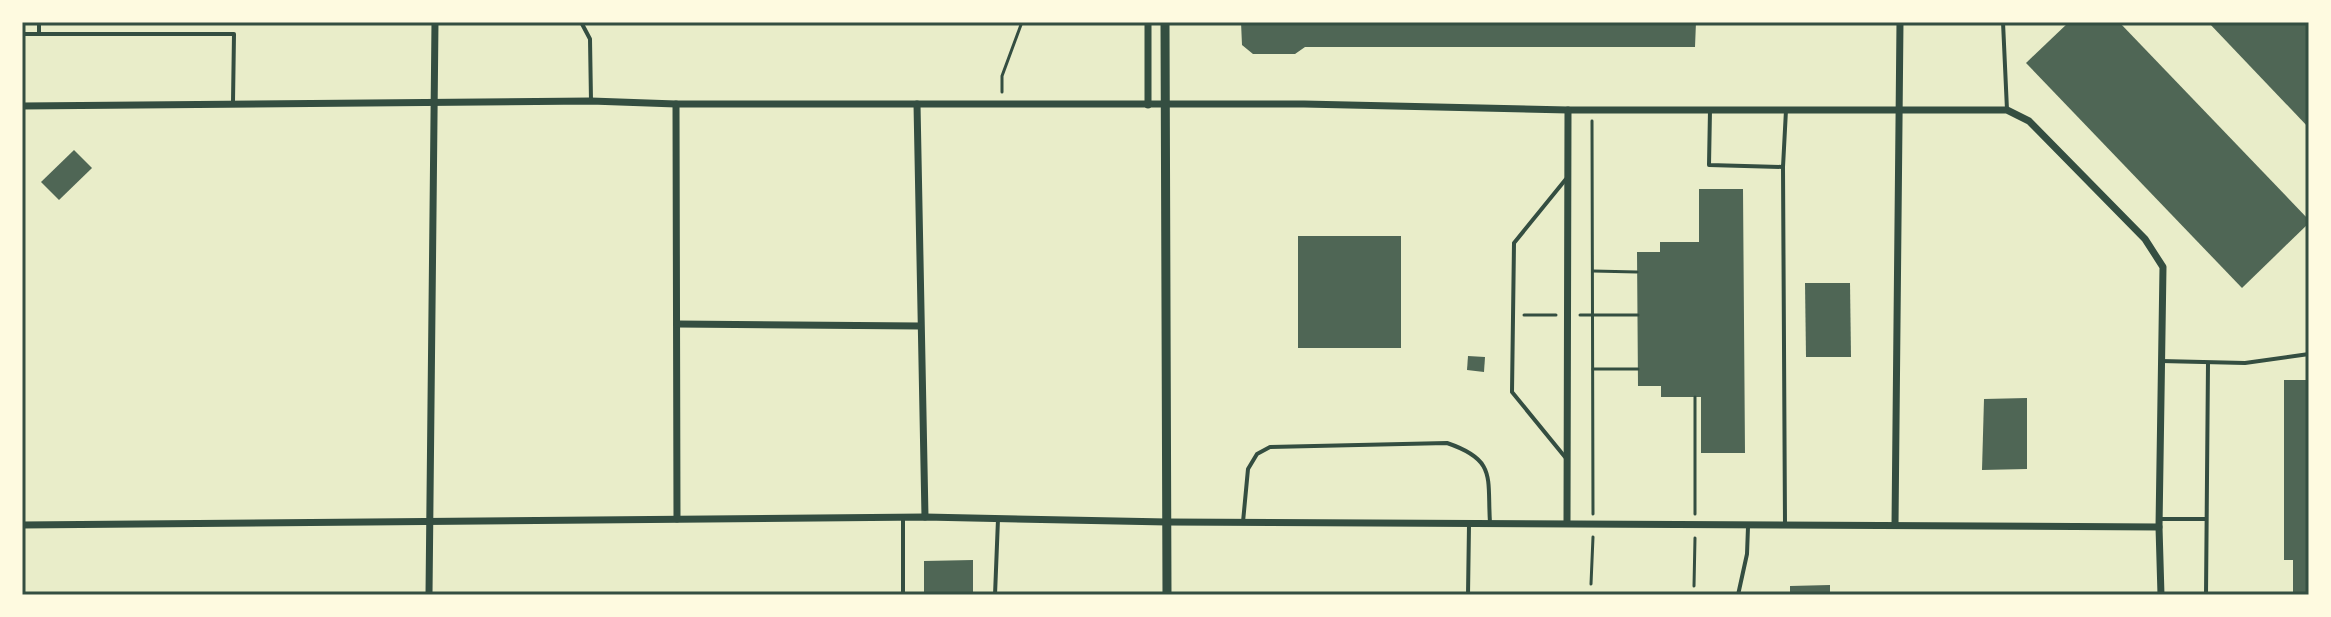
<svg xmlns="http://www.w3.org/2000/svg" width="2331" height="617" font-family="Rubik,sans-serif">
<rect width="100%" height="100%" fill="#e9edc9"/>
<!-- building -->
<g fill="#4f6655">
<polygon points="1241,22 1696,22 1695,47 1305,47 1295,54 1253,54 1242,45"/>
<polygon points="2069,22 2119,22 2309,220 2309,223 2242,288 2026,63"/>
<polygon points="2208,22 2309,22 2309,128"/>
<polygon points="74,150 92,168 59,200 41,182"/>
<polygon points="1699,189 1743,189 1745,453 1701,453 1701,397 1661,397 1661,386 1638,386 1637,252 1660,252 1660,242 1699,242"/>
<rect x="1298" y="236" width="103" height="112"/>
<polygon points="1805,283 1850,283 1851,357 1806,357"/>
<polygon points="1468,356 1485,357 1484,372 1467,370"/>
<polygon points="2284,380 2309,380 2309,595 2293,595 2293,560 2284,560"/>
<polygon points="2027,398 2027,469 1982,470 1984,399"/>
<polygon points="973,560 973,595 924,595 924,561"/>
<polygon points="1830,585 1830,595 1790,595 1790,586"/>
</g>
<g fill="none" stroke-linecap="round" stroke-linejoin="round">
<!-- path -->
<g stroke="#344e41" stroke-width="3">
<polyline points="1002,92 1002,76 1022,22"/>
<polyline points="1592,121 1593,514"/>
<polyline points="1593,271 1637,272"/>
<polyline points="1524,315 1556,315"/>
<polyline points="1580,315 1638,315"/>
<polyline points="1593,369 1638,369"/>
<polyline points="1695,514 1695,397"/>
<polyline points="1591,584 1593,537"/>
<polyline points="1694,586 1695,538"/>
</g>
<!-- service -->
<g stroke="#344e41" stroke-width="4">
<polyline points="39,22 39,34"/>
<polyline points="581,22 590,39 591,101"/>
<polyline points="2003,22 2007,110"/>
<polyline points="22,34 234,34 233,102"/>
<polyline points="1710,110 1709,165 1783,167 1786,110"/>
<polyline points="1783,167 1785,524"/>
<polyline points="2161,361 2245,363 2309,354"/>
<polyline points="1565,457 1512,392 1514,243 1566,179"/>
<polyline points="903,517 903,595"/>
<polyline points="2159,519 2205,519"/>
<path d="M1243,522l5,-53 9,-15 13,-7 177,-4c50,17 40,34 43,80"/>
<polyline points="995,595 998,519"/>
<polyline points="1468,595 1469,525"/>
<polyline points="1738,595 1747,554 1748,527"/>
<polyline points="2206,595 2208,363"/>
</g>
<!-- minor -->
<g stroke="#344e41" stroke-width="7">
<polyline points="1148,22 1148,105"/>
<polyline points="676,104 677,519"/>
<polyline points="917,104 925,517"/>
<polyline points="22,106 591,101 676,104 1304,104 1568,110 2007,110 2029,121 2145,239 2163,267 2159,527 2161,595"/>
<polyline points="677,324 920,326"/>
<polyline points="1567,523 1568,110"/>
<polyline points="22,525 925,517 1167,522 2159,527"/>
<polyline points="1895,525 1900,22"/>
<polyline points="429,595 435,22"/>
</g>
<!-- tertiary -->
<polyline stroke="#344e41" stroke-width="9" points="1165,22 1167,595"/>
</g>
<!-- border -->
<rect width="2331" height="617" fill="none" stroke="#fefae0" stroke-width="48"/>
<rect x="24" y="24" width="2283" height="569" fill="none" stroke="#344e41" stroke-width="3"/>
</svg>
